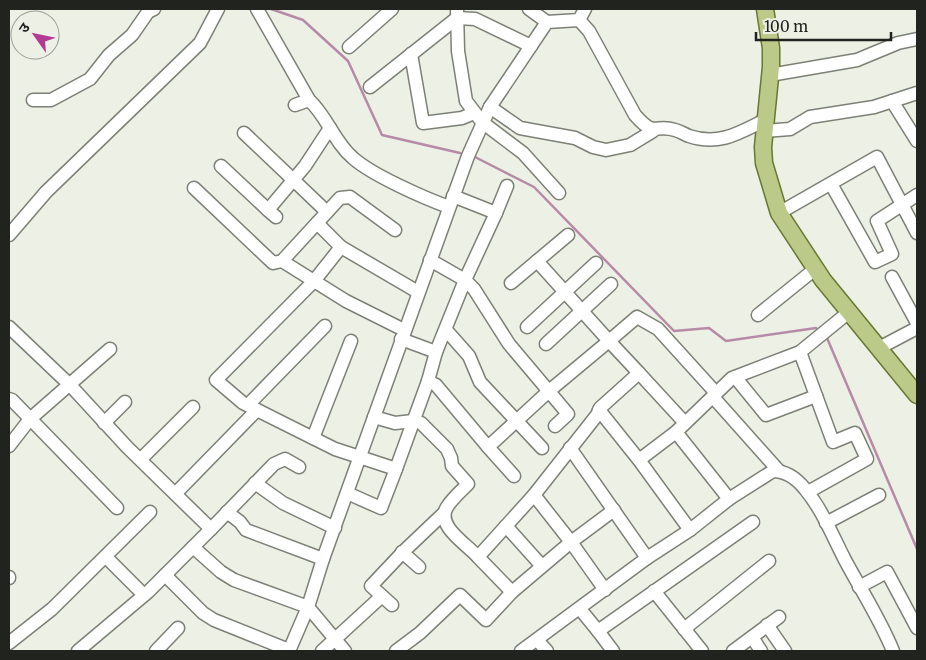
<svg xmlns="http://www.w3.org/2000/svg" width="926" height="660" font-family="Merriweather,'Noto Sans Devanagari',serif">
<rect width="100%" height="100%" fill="#ecf0e5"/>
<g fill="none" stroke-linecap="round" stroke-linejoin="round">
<!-- stream -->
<g stroke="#b78aa8" stroke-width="2.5">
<polyline points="271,9 303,20 348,61 382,135 460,153"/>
<polyline points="475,157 534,187 674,331 709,328 726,341 816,328"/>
<polyline points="827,338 917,549"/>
</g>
<defs>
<g id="minor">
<polyline points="257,9 309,100"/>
<polyline points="457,9 458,51 466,101 482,122 523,153 559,193"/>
<polyline points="529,9 547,22"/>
<path d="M579,20l10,11 46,84c21,24 19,8 40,15 5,1 9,4 14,6 30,10 50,-3 76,-16"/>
<polyline points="349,47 392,9"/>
<polyline points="411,54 423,123 462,118 474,113"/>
<polyline points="770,75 857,60 898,43 917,39"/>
<polyline points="370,87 457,18 475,19 531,46"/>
<polyline points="33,100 51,100 90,79 109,55 132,35 148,12 154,9"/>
<polyline points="892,101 917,141"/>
<path d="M295,105l14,-5c18,16 25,42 44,58 19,17 71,40 96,49"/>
<polyline points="490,107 520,128 575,138 593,147 606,150 630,145 653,131"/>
<polyline points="764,131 790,129 810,117 874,107 917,93"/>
<polyline points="244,133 327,212"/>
<polyline points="221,166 268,210"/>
<polyline points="831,184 875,262 892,254 877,221 917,195"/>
<polyline points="194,188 273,263 282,261 340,198 350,197 395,230"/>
<polyline points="453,196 496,213 507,186"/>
<polyline points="779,213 877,157 917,233"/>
<polyline points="276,217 268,210 305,166 330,128"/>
<polyline points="317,223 341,247"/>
<polyline points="9,235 46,192 200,43 218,9"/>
<polyline points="430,260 465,280 474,289 509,344 568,414 555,426"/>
<polyline points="282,261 346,301 404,330"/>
<polyline points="892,277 917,323"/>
<polyline points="511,283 568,235"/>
<polyline points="758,315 815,269"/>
<polyline points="9,327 70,385 127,447 211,529 148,592 78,651"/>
<polyline points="527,327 596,263"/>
<polyline points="446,330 469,356 480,382 542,448"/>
<polyline points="401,339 436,352 428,381 436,385 488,447 549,391 609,341 537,261"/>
<polyline points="546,344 611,284"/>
<polyline points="879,348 917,328"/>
<polyline points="436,352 465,280 496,213"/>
<polyline points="800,352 833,442 855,433 867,459 808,492"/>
<polyline points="639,373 609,341 637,317 658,329 716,393"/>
<polyline points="735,377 766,415 816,396"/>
<polyline points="713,397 779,471"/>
<polyline points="9,399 12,400 117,508"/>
<polyline points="248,405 325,326"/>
<polyline points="599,410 639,460 690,530"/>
<path d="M374,417l21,6 18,-2 8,2 26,26 4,9 1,8 16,18c-7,7 -16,15 -21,23 -12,19 21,38 31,50"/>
<polyline points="104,423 125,402"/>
<polyline points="676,432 729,499"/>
<polyline points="313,438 351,341"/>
<polyline points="9,446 30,419 110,349"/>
<polyline points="488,447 514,476"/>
<polyline points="570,448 647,558"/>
<polyline points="141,459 193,407"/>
<polyline points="639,460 676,432 732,378 800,352 849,312"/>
<polyline points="396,469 428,381"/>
<polyline points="255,483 283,503 335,528"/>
<polyline points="176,493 257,410"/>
<polyline points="347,493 381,508 396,469 335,449 243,403 216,380 314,281 341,247 418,292"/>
<polyline points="614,510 571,542 534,495 597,415 600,408 639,373 685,423"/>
<polyline points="227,512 240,522 246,530 323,559"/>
<polyline points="826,523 879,495"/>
<polyline points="506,526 541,565"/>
<polyline points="211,529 274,464 285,459 299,467"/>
<polyline points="193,547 221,572 234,580 308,607 345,651"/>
<polyline points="402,552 419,567"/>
<polyline points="106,557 144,595"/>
<polyline points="165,575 203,613 214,620 289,650"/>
<polyline points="9,577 9,578"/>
<polyline points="859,587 887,572 917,628"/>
<polyline points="654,591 702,651"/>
<polyline points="512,592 478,557 534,495"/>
<polyline points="392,605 371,586 404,551 444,513"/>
<polyline points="580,609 598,631 753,522"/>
<polyline points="767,625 785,651"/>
<polyline points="684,629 769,561"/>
<polyline points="598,631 613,651"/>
<polyline points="752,637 761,651"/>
<polyline points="537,640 547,651"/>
<polyline points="9,643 52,609 150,512"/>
<polyline points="156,651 178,628"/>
<polyline points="289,651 308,607 323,559 468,156 490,107 547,22 579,20 585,9"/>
<polyline points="322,651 382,596"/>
<polyline points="396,651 420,633 460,595 486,620 512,592 571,542 605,590"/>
<path d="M521,651l126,-93 43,-28 39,-31 44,-28c13,0 24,8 32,18 17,20 28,48 40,71 16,30 35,59 48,91"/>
<polyline points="733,651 779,617"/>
</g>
<polyline id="major" points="765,9 771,48 771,67 763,147 764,163 779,213 823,280 917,395"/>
</defs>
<!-- minor casing -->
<use href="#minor" stroke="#7d8076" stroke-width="15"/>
<!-- major casing -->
<use href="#major" stroke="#677831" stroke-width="19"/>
<!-- minor -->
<use href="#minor" stroke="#fff" stroke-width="12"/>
<!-- major -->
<use href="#major" stroke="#bbca89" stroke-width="16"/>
</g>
<!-- border -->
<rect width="926" height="660" fill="none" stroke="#21231f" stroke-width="20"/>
<!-- north arrow -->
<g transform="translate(35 35) rotate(303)"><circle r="24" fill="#ecf0e5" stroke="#9b9e96"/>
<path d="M0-4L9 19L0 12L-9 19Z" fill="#b13b92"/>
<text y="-8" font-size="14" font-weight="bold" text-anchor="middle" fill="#21231f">उ</text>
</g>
<!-- scale -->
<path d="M756 32v8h135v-8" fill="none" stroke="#21231f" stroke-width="2.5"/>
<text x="764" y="32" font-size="15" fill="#21231f" stroke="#ecf0e5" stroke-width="4" paint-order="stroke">100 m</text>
</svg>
